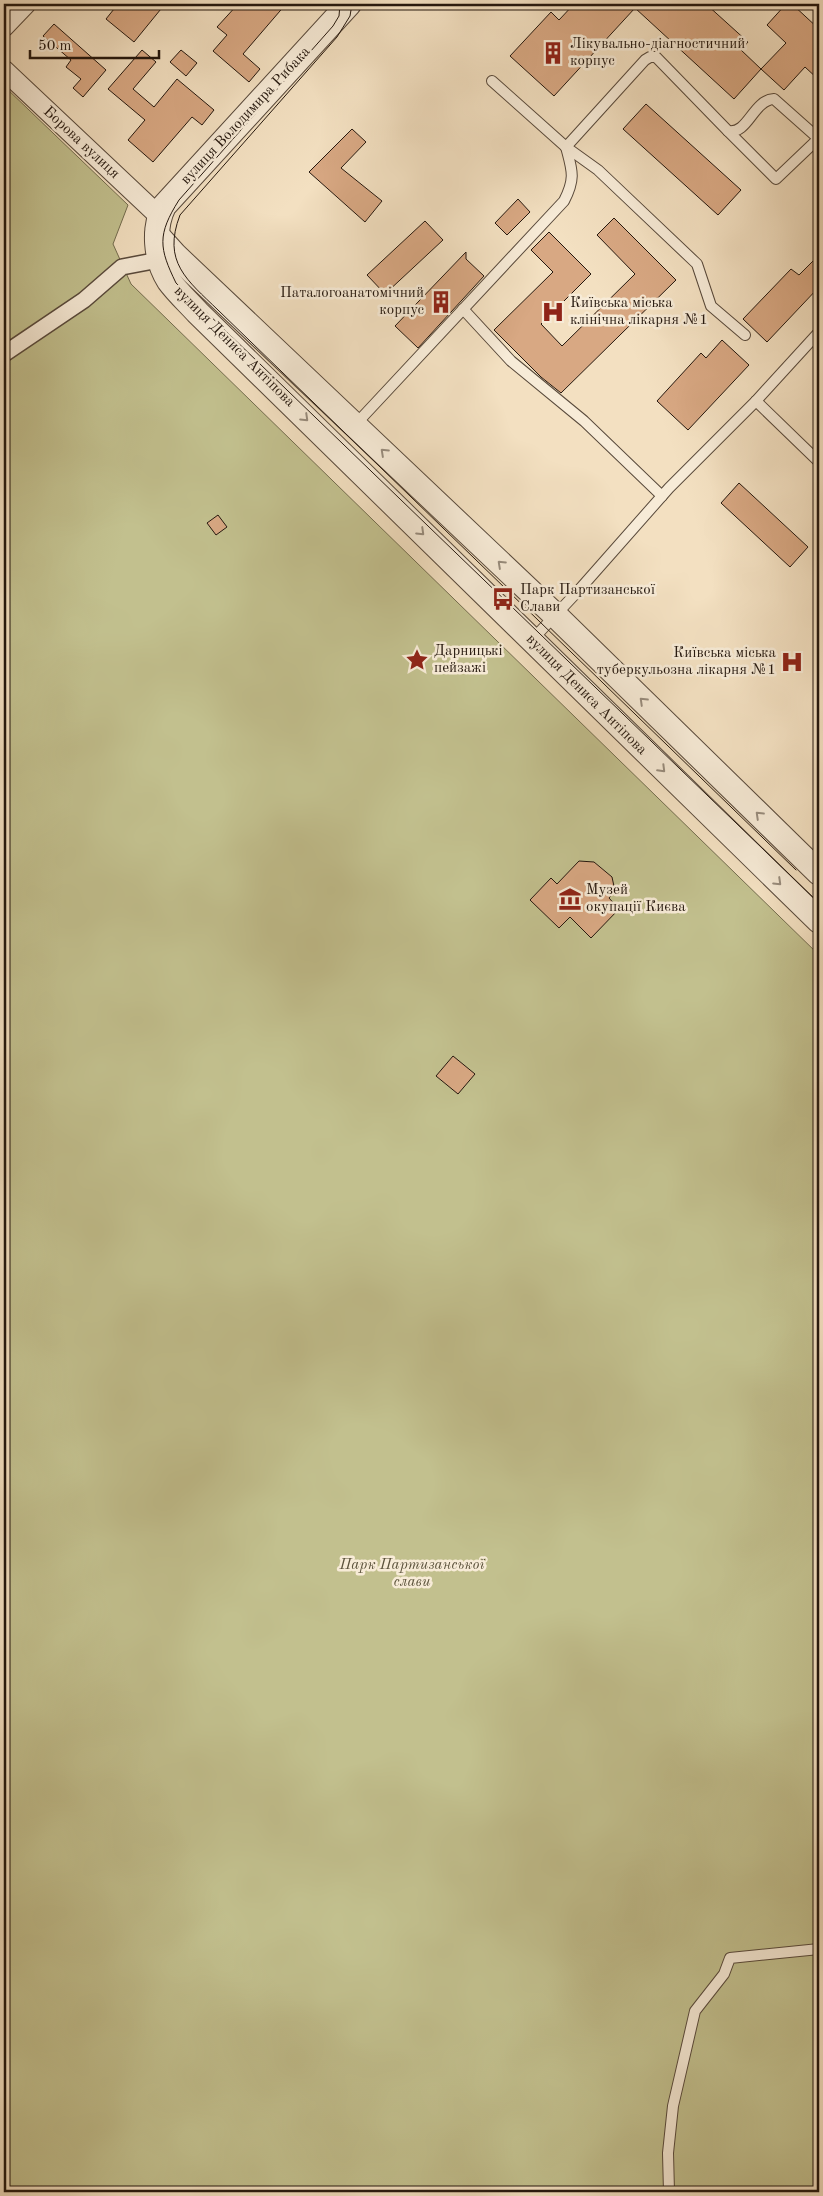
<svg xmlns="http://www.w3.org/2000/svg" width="823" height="2196" font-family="'Old Standard TT',serif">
<rect width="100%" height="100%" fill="#f3e0c1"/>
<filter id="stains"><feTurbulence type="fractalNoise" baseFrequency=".004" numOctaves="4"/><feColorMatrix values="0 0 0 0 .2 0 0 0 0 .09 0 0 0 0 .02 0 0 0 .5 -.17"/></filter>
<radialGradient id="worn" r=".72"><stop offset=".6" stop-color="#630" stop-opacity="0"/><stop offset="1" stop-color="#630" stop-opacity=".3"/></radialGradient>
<!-- green -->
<polygon fill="#c2c08e" stroke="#736c4e" points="4,86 128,205 113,244 131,284 819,955 819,2192 4,2192"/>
<!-- building -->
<g fill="#d8a883" stroke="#24170e">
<polygon points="118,4 165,4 134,42 106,19"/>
<polygon points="238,4 286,4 243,54 260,69 249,82 213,51 227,35 217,27"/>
<polygon points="574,4 706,4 748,42 741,50 761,69 734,99 635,8 554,96 510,56 551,12 559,20"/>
<polygon points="786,4 792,4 819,29 819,80 805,67 784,90 761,69 786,43 767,25"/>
<polygon points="54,24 106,70 83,97 73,88 81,79 66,67 71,60 43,36"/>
<polygon points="142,50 156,62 133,89 154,107 177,79 214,110 202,125 192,117 153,162 128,140 145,120 108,89"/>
<polygon points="181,50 197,63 186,76 170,62"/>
<polygon points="646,104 741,190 718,215 623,129"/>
<polygon points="352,129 366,142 341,168 382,201 365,222 309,172"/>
<polygon points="518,199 530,212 507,235 495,223"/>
<polygon points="614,218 676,280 561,393 541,377 494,330 553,272 531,250 549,232 591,274 541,324 562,346 635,274 597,235"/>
<polygon points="425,221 443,240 385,294 367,275"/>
<polygon points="466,252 466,259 484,276 418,348 395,326"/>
<polygon points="819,255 819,287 767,342 743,319 791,269 799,275"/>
<polygon points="722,340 749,365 688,430 657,401 701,353 706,358"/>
<polygon points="739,483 808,547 790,567 721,503"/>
<polygon points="218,515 227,527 216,535 207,523"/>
<polygon points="579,861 594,862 612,877 615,891 609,898 619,909 591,938 570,917 559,928 530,900 551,878 557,884"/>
<polygon points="453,1056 475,1074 458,1094 436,1076"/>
</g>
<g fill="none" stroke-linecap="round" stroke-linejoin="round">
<defs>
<g id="service">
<path d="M492,81l74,66 79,-87 5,-3h6l72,74c20,4 25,-31 46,-32l45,40"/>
<polyline points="728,131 776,179 819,138"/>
<polyline points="566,147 598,170 697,264 711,306 745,335"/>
<polyline points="463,309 511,361 584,421 662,496"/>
<polyline points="756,401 819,462"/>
<path d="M355,425l209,-224c12,-23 8,-31 2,-54"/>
<polyline points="532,640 579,590 669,488 756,401 819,332"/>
<polyline points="669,2192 668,2153 673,2106 695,2011 724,1974 730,1958 819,1949"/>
</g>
<polyline id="pedestrian" points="4,354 84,300 122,267 159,260"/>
<g id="minor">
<polyline points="4,27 26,4"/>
<polyline points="4,70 159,216"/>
</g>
<g id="tertiary">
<path d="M349,4l-185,202c-11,22 -9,53 5,75 8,11 19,21 29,32l621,608"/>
<polyline points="157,235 175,255 555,615 819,873"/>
</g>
</defs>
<!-- service casing -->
<use href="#service" stroke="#58493b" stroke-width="12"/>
<!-- pedestrian casing -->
<use href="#pedestrian" stroke="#58493b" stroke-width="18"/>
<!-- minor casing -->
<use href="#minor" stroke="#58493b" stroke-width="21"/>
<!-- tertiary casing -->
<use href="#tertiary" stroke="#58493b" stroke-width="26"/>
<!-- service -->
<use href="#service" stroke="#f7ebd7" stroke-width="10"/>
<!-- pedestrian -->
<use href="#pedestrian" stroke="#f7ebd7" stroke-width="15"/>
<!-- minor -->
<use href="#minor" stroke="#f7ebd7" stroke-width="19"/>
<!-- tertiary -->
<use href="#tertiary" stroke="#f7ebd7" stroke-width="24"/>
<!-- tram -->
<g stroke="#24170e" stroke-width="1">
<path d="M340,4l-1,12 -6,10 -154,174c-22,35 -20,48 -3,83l643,620"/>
<path d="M352,4l-2,12 -13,21 -157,178c-18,47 7,65 38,95l578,560"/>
</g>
</g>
<!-- one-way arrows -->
<defs><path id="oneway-chevron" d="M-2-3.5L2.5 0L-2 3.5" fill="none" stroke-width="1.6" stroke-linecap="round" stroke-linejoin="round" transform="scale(1.25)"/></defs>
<g stroke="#988c7d">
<use href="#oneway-chevron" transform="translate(305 418) rotate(44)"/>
<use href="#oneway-chevron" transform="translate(384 452) rotate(-137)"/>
<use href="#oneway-chevron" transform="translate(421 532) rotate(44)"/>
<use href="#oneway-chevron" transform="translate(501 564) rotate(-137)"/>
<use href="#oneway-chevron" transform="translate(643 701) rotate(-136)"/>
<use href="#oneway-chevron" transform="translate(662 769) rotate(45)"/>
<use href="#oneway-chevron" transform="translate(759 815) rotate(-136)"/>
<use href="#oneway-chevron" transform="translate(778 882) rotate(44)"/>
</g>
<!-- icons -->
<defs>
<symbol id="building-bare" viewBox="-9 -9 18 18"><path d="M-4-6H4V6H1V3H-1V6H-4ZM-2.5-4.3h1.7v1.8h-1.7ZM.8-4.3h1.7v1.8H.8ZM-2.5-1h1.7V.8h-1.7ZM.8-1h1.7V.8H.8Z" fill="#8f2418" stroke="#f7ebd7" stroke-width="2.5" paint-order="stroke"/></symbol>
<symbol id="hospital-bare" viewBox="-9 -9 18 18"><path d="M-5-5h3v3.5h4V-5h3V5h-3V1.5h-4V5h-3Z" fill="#8f2418" stroke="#f7ebd7" stroke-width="2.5" paint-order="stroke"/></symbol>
<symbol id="bus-bare" viewBox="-9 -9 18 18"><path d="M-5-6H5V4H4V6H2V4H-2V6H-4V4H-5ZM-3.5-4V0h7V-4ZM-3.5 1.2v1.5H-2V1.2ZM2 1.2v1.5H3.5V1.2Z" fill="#8f2418" stroke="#f7ebd7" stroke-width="2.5" paint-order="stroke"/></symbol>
<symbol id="sight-bare" viewBox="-9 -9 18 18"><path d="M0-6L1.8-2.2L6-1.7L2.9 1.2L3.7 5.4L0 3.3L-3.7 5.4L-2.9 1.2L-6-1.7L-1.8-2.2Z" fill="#8f2418" stroke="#f7ebd7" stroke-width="2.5" paint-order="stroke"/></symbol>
<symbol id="museum-bare" viewBox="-9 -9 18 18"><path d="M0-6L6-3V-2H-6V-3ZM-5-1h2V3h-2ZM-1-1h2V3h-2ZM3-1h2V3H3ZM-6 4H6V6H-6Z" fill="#8f2418" stroke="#f7ebd7" stroke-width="2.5" paint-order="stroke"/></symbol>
</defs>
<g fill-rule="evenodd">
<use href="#building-bare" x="537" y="37" width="32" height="32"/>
<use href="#building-bare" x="425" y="286" width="32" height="32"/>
<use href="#hospital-bare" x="537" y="296" width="32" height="32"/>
<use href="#bus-bare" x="487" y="583" width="32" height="32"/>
<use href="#sight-bare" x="401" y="644" width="32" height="32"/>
<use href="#hospital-bare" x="776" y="646" width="32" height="32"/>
<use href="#museum-bare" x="554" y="883" width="32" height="32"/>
</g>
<g text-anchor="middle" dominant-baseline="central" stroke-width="5" stroke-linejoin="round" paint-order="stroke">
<!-- poi labels -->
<g font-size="15" fill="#24170e" stroke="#f7ebd7" text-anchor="start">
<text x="570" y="44">Лікувально-діагностичний<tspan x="570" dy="17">корпус</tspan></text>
<text x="424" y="293" text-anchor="end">Паталогоанатомічний<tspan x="424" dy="17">корпус</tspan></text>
<text x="570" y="303">Київська міська<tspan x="570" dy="17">клінічна лікарня №1</tspan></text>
<text x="520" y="590">Парк Партизанської<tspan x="520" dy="17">Слави</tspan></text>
<text x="434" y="651">Дарницькі<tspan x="434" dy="17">пейзажі</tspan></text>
<text x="776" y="653" text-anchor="end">Київська міська<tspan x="776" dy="17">туберкульозна лікарня №1</tspan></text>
<text x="586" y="890">Музей<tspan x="586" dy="17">окупації Києва</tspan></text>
</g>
<!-- street labels -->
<g font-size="15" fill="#24170e" stroke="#f7ebd7">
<text transform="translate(246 116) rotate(-47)">вулиця Володимира Рибака</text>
<text transform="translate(81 143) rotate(43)">Борова вулиця</text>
<text transform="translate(234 347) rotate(45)">вулиця Дениса Антіпова</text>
<text transform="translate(586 695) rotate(45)">вулиця Дениса Антіпова</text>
</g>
<!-- park labels -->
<g font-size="15" font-style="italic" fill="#5b523b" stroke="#f7ebd7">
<text x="412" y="1565">Парк Партизанської<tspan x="412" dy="17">слави</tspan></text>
</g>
</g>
<!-- margin -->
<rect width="823" height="2196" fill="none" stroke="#f3e0c1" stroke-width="20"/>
<rect x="5" y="5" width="813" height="2186" fill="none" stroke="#24170e" stroke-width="2.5"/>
<rect x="10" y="10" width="803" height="2176" fill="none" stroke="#24170e"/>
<!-- scale -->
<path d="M30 50v8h129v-8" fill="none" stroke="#24170e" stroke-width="2.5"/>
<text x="38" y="50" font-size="15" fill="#24170e" stroke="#f7ebd7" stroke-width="4" paint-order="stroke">50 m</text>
<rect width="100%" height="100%" filter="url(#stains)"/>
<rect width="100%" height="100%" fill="url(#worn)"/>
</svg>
